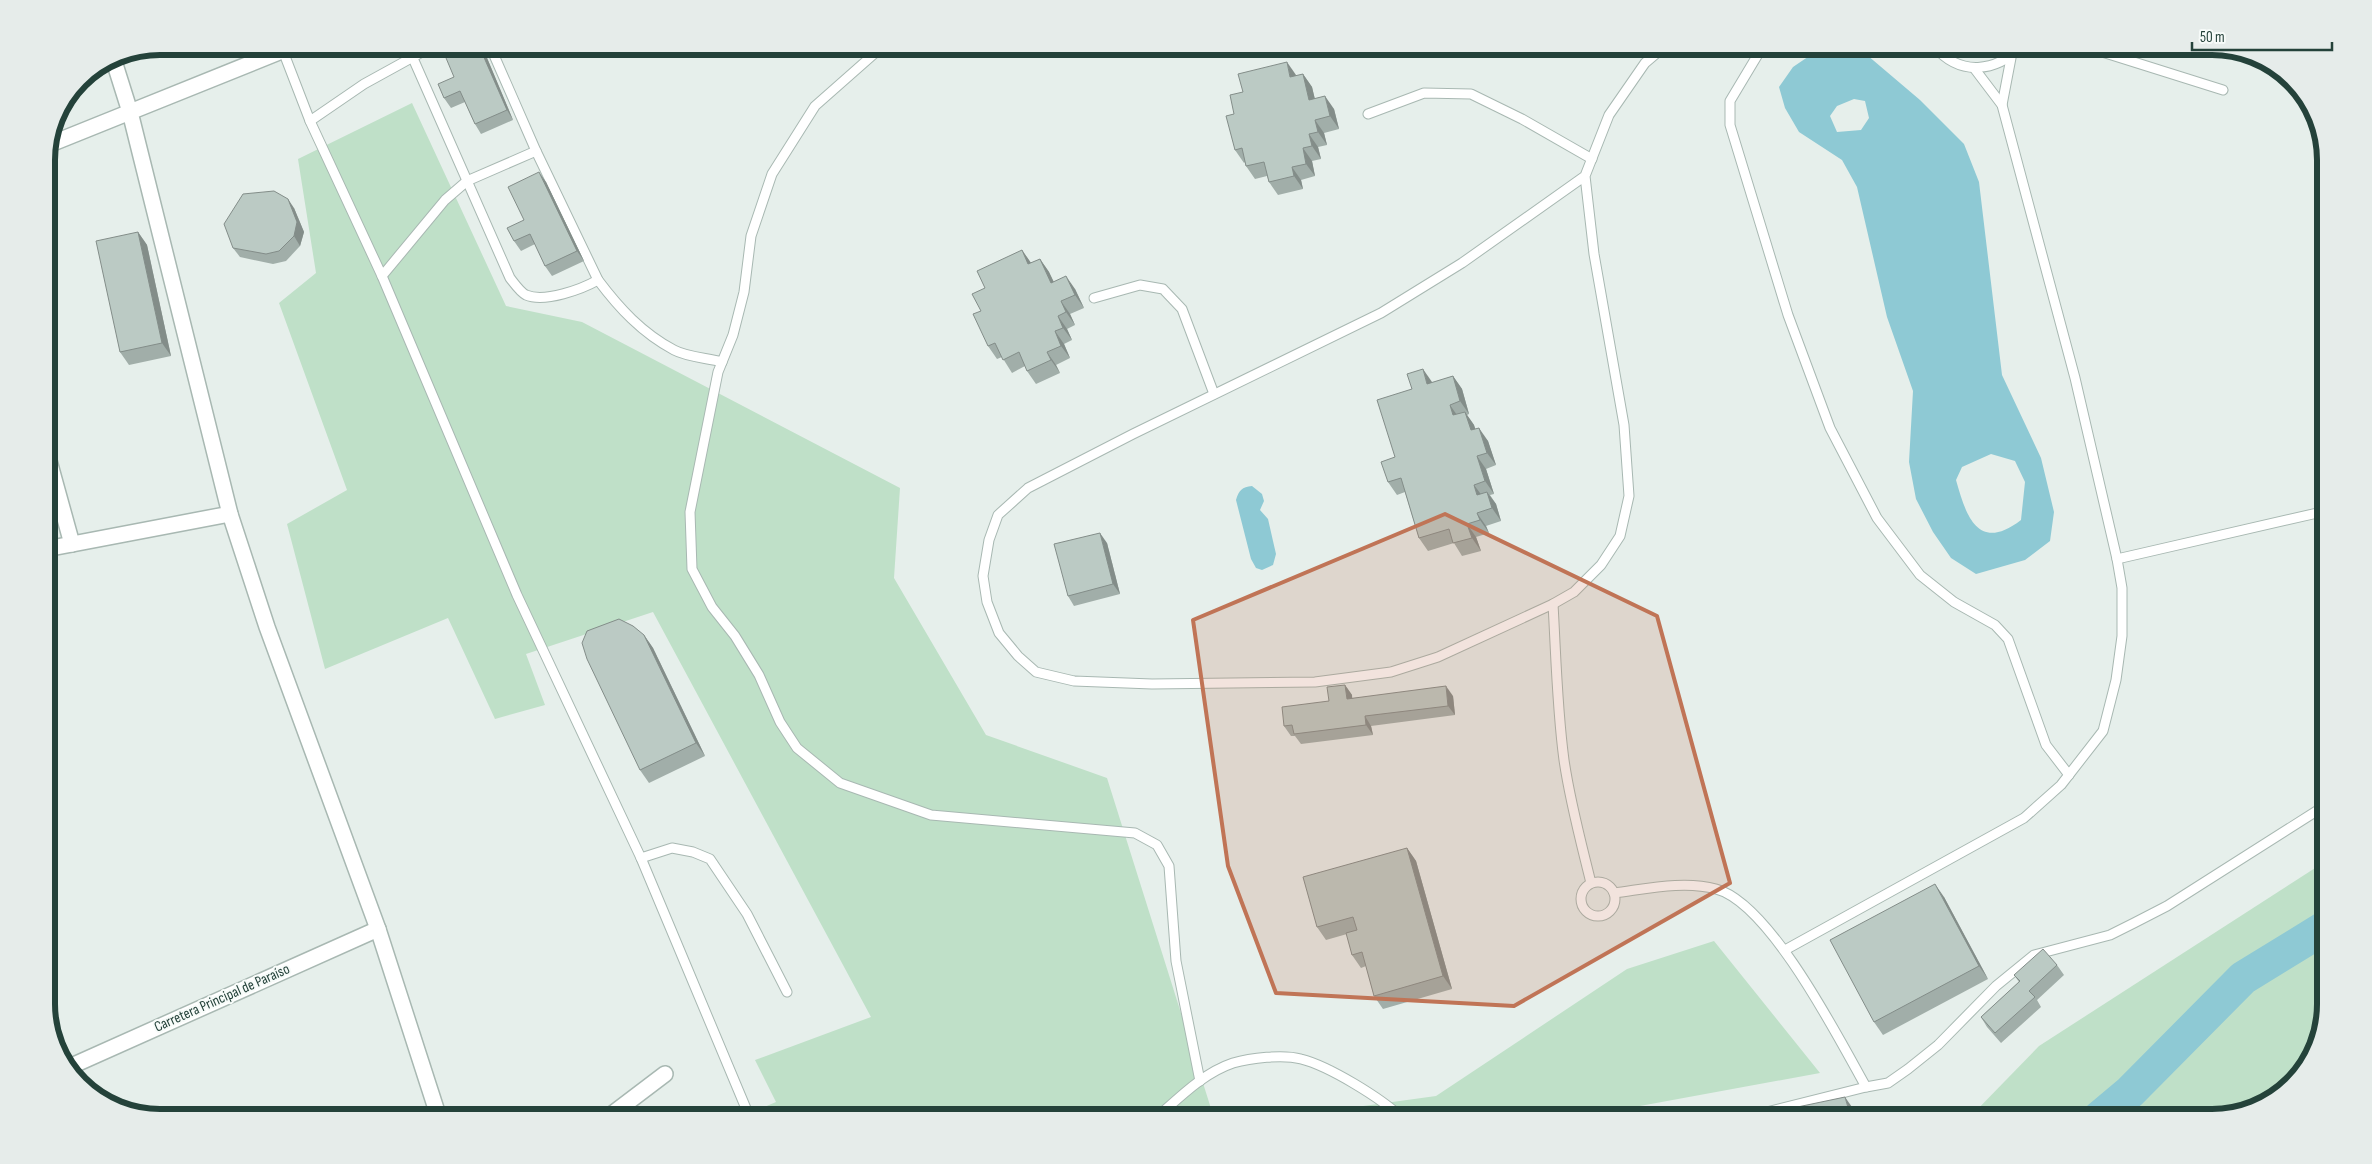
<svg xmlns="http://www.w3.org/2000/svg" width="2372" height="1164" font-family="'Sofia Sans Condensed',sans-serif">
<rect width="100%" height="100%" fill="#e6efeb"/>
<!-- green -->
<g fill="#bfe0c8">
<polygon points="412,103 506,306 582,322 900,488 894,578 986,735 1107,778 1214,1118 738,1118 776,1102 755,1060 871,1017 653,612 526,654 545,705 495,719 448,618 325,669 287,524 347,490 279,303 316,273 298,159"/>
<polygon points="2326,861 2326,1004 2314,1054 2275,1099 2212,1118 1969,1118 2039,1046"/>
<polygon points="1714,941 1820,1073 1591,1115 1591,1118 1276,1118 1436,1096 1627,969"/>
</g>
<!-- water -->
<g fill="#8ec9d4" fill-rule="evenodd">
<path d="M1824,46h15l28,9 53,45 44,44 15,38 23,193 39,83 13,54 -4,29 -25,19 -49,14 -25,-16 -18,-26 -17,-33 -7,-37 4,-71 -26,-74 -30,-130 -15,-27 -43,-28 -14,-24 -6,-21 14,-20zM1854,99l11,2 4,17 -8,12 -24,2 -7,-16 7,-10zM1991,454l24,7 10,21 -4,38c-43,33 -55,-4 -65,-40l6,-13z"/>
<path d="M1252,486l10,8 2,7 -4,9 8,9 5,22 3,13 -3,11 -11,5 -6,-2 -5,-9 -15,-59c3,-10 6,-13 16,-14z"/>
</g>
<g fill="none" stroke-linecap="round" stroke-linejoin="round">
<!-- river -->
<polyline stroke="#8ec9d4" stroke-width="34" points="2099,1118 2130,1092 2243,978 2326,927"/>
<defs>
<g id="service">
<path d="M490,46l46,105 62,129c21,28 44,53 76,70 13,7 33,8 48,12"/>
<polyline points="883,46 815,106 772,174 751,236 744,292 733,335 718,372 690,512 692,569 712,607 735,636 759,675 780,722 797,748 840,783 931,815 1135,833 1157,845 1169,866 1176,961 1200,1081"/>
<polyline points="1763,46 1730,101 1730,125 1788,315 1830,428 1877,518 1920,575 1954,602 1995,625 2008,639 2046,745 2069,775"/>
<path d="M1934,46c26,31 62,26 88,0"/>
<polyline points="2083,46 2223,90"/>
<polyline points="283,51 310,121 382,276 517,595 641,858 750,1118"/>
<path d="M412,56l98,222c4,5 10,14 16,17 19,8 56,-6 72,-15"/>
<polyline points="2002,105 2011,58"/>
<polyline points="1368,114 1424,93 1471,94 1522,119 1592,159"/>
<polyline points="310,121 364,84 433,46"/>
<polyline points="1585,176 1462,263 1381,313 1133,434 1028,488 998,515 989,540 983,576 987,602 999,633 1018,656 1036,672 1074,681 1152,684 1315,682 1391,672 1438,657 1553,604 1574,592 1601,565 1620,536 1629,496 1624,425 1594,254 1585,176 1609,115 1645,63 1665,46"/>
<polyline points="382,276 445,200 467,181 536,151"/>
<polyline points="1094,298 1140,285 1163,289 1182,309 1214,394"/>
<polyline points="2117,559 2326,511"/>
<path d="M1553,604c3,52 4,104 11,156 6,42 17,82 27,123"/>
<polyline points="641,858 672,848 693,852 710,859 747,914 787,992"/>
<circle cx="1598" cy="899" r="17"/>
<path d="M1614,893c32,-4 70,-13 102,-4 54,14 123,150 150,198l-123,31"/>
<polyline points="1785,950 2024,818 2061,785 2103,731 2116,680 2122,636 2122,588 2117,559 2075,378 2002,105 1974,68"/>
<polyline points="1866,1087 1888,1083 1908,1069 1938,1045 1996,986 2034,955 2110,935 2134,923 2167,906 2326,805"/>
<path d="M1156,1118c23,-20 47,-45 77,-55 17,-5 50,-9 68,-4 28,7 80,39 101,59"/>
</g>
<g id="minor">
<polyline points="48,145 130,112 113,58"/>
<polyline points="46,450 72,544"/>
<polyline points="46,549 230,514"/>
<polyline points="607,1118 665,1074"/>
</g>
<g id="tertiary">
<polyline points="294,46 130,112 230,514 267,627 378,929 439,1118"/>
<polyline points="67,1068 378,929"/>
</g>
</defs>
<!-- service casing -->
<use href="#service" stroke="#a8b8b2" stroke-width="11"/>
<!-- minor casing -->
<use href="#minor" stroke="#a8b8b2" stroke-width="18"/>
<!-- tertiary casing -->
<use href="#tertiary" stroke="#a8b8b2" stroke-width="18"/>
<!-- service -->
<use href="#service" stroke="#fff" stroke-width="9"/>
<!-- minor -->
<use href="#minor" stroke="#fff" stroke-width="15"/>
<!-- tertiary -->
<use href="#tertiary" stroke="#fff" stroke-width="15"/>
</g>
<!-- wall -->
<g fill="#a1aea9">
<polygon points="482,46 513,120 481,134 475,124 465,102 451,108 444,98 454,77"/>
<polygon points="1303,74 1312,87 1315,99 1334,109 1339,129 1324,133 1327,145 1318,147 1321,159 1312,161 1315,176 1301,180 1303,189 1278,195 1269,182 1267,176 1255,179 1246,166 1245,162 1244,163 1235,150 1234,114 1243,92"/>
<polygon points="546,182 584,261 552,276 545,266 535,244 521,251 514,241 524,220"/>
<polygon points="294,208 304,232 300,246 286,261 273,264 240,257 233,248"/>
<polygon points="138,232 147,245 171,356 129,365 120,352"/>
<polygon points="1022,250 1031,263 1040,259 1049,272 1054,282 1075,289 1084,308 1070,314 1075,325 1067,329 1072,340 1064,344 1070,358 1056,365 1060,373 1036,384 1027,371 1025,366 1012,373 1002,357 997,359 988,346 985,288"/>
<polygon points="1453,376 1462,389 1469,414 1467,415 1474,425 1475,429 1488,441 1496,465 1486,469 1494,494 1490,495 1496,504 1501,521 1486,526 1489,533 1476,537 1481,551 1462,556 1454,543 1428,551 1419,538 1405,492 1397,495 1388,482 1395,457 1432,383"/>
<polygon points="1107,543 1120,594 1074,606 1068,596"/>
<polygon points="644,635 653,648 705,756 649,783 640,770"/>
<polygon points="1345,685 1352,695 1352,698 1453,696 1455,715 1371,726 1373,735 1301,744 1295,736 1291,736 1284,726 1329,701"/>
<polygon points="1407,848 1416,861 1452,989 1383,1009 1374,996 1366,966 1361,968 1352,955 1347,934 1326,940 1317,927"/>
<polygon points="1944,897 1988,979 1883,1035 1874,1022"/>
<polygon points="2057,965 2064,975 2037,1000 2041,1007 2001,1043 1987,1027 1981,1017 2019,982 2014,975"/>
</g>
<!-- shaded-wall -->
<g fill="#838d89">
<polygon points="479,46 482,46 513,120 507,110"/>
<polygon points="1287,62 1296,75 1299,90 1290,77"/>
<polygon points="1303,74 1312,87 1318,113 1309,100"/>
<polygon points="1325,96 1334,109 1339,129 1330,116"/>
<polygon points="1315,120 1324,133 1327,145 1318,132"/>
<polygon points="1309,134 1318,147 1321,159 1312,146"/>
<polygon points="1303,148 1312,161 1315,176 1306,164"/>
<polygon points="1292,167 1301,180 1303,189 1294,176"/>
<polygon points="539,172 546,182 584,261 577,251"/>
<polygon points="288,199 294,208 304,232 300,246 294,236"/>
<polygon points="138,232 147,245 171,356 162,343"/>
<polygon points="1022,250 1031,263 1028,264"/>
<polygon points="1040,259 1049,272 1060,296 1051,283"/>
<polygon points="1066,276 1075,289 1084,308 1075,295"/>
<polygon points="1061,301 1070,314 1075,325 1066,312"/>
<polygon points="1058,316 1067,329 1072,340 1063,328"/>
<polygon points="1055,331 1064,344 1070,358 1061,346"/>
<polygon points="1047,352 1056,365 1060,373 1051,360"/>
<polygon points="1423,369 1432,382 1436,397 1427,384"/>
<polygon points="1453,376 1462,389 1469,414 1460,401"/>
<polygon points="1450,405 1459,418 1453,415"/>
<polygon points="1465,412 1474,425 1480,443 1471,430"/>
<polygon points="1479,428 1488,441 1496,465 1487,453"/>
<polygon points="1477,456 1486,469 1494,494 1485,481"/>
<polygon points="1474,485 1483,497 1477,495"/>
<polygon points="1487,492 1496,504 1501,521 1492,508"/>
<polygon points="1477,513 1486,526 1489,533 1480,520"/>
<polygon points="1467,524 1476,537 1481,551 1472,538"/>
<polygon points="1100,533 1107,543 1120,594 1113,584"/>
<polygon points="644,635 653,648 705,756 696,743"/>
<polygon points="1345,685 1352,695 1353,708 1347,699"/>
<polygon points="1446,686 1453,696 1455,715 1448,706"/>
<polygon points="1365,716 1371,726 1373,735 1366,725"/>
<polygon points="1407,848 1416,861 1452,989 1443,976"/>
<polygon points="1935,884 1944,897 1988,979 1979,966"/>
<polygon points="1845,1097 1854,1110 1856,1118 1851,1118"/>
</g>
<!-- building -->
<g fill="#bbcac4" stroke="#838d89">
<polygon points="441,46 479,46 507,110 475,124 460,91 444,98 438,84 454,77"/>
<polygon points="1287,62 1290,77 1303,74 1309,100 1325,96 1330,116 1315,120 1318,132 1309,134 1312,146 1303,148 1306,164 1292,167 1294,176 1269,182 1264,162 1246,166 1242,148 1235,150 1226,116 1234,114 1230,95 1243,92 1238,74"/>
<polygon points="539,172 577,251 545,266 530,234 514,241 507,228 524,220 508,187"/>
<polygon points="274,191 288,199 297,222 294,236 279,251 266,254 233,248 224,224 243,194"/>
<polygon points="138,232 162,343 120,352 96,241"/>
<polygon points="1022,250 1028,264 1040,259 1051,283 1066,276 1075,295 1061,301 1066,312 1058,316 1063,328 1055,331 1061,346 1047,352 1051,360 1027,371 1019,352 1003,360 995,343 988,346 973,314 981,311 972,294 985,288 977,271"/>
<polygon points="1423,369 1427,384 1453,376 1460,401 1450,405 1453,415 1465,412 1471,430 1479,428 1487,453 1477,456 1485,481 1474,485 1477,495 1487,492 1492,508 1477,513 1480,520 1467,524 1472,538 1453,543 1449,529 1419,538 1401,478 1388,482 1381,462 1395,457 1377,400 1412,389 1407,374"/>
<polygon points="1100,533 1113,584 1068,596 1054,544"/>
<polygon points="619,619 633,626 644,635 696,743 640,770 587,659 582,643 587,631"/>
<polygon points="1345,685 1347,699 1446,686 1448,706 1365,716 1366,725 1294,734 1292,725 1284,726 1282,707 1329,701 1327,687"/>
<polygon points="1407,848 1443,976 1374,996 1362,952 1352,955 1346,933 1357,930 1353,917 1317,927 1303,877"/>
<polygon points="1935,884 1979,966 1874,1022 1830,940"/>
<polygon points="2043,949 2057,965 2029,991 2035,997 1995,1033 1981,1017 2020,981 2014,975"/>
<polygon points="1845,1097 1851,1118 1790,1118 1788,1109"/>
</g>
<!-- marked area -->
<path fill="#c07456" fill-opacity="0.2" stroke="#c07456" stroke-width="4" stroke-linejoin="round" d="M1445,514l212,102 73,267 -216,123 -238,-13 -48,-127 -35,-246z"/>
<g text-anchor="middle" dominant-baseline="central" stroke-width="4" stroke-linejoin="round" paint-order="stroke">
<!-- street labels -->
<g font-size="15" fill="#24423a" stroke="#f7fbf9">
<text transform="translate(222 998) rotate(-24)">Carretera Principal de Paraíso</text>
</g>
</g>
<!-- crop -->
<path d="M0 0H2372V1164H0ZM160 55H2212A105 105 0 0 1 2317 160V1004A105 105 0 0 1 2212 1109H160A105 105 0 0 1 55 1004V160A105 105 0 0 1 160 55Z" fill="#e6ecea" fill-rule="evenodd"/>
<path fill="none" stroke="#24423a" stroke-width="6" d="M160 55H2212A105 105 0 0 1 2317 160V1004A105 105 0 0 1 2212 1109H160A105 105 0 0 1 55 1004V160A105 105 0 0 1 160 55Z"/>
<!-- scale -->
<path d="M2192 42v8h140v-8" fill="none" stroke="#24423a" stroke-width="2.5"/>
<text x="2200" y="42" font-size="15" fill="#24423a" stroke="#f7fbf9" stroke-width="4" paint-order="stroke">50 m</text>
</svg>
